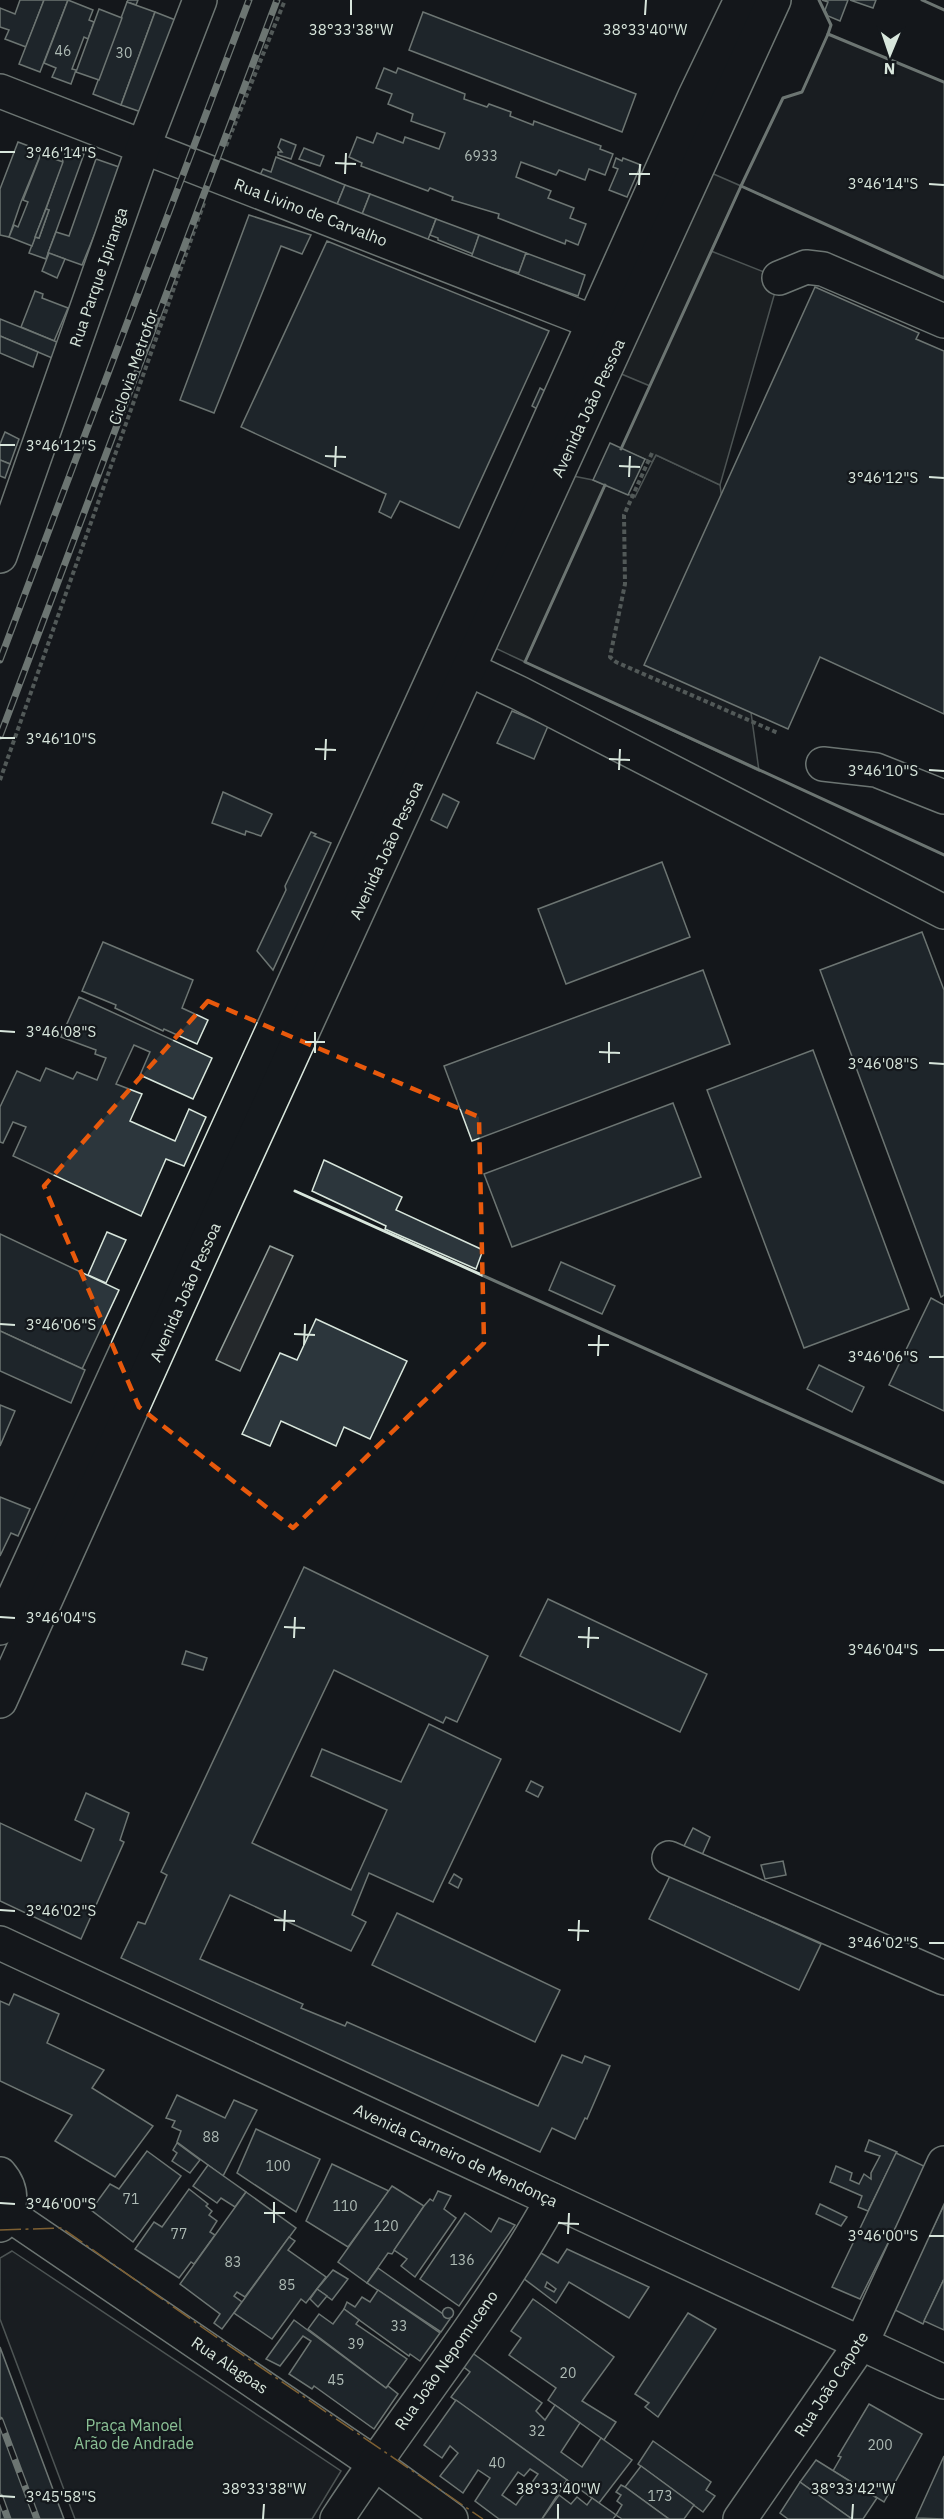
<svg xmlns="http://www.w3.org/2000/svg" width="944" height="2519" font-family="'IBM Plex Sans',sans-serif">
<rect width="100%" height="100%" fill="#14181c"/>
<!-- green -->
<g fill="#202428" stroke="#939e99" stroke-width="1.5">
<polygon points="828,34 944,82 944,278 741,186 783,98 802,92"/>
<polygon points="656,455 720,485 759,771 525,662 605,485 635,497"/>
<polygon points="12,2251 341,2471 312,2519 75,2519 0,2319 0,2258"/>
</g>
<!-- parking -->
<g fill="#24282b" stroke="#939e99" stroke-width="1.5">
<polygon points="709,172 741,186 711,251 779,278 720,485 656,455 652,462 621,449 650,386 619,373"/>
<polygon points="573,476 593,480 605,485 525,662 495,648"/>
<polygon points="270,1246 293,1256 240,1371 216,1360"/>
</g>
<!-- building -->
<g fill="#2c363c" stroke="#d8e6dc" stroke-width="1.5" fill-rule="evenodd">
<polygon points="20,0 44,0 26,47 5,39 9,30 0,27 0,8 15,14"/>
<polygon points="44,0 68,0 40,72 19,64"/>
<polygon points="68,0 93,10 89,20 94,22 88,39 84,37 72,69 76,70 71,84 52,77 56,68 44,63"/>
<polygon points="128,0 138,0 136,5 127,2"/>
<polygon points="822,0 848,0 840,21 828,16 825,10 828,2"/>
<polygon points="850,0 876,0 873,8"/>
<polygon points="127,2 155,12 121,105 93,94"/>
<polygon points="99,9 122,18 99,80 76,72"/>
<polygon points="155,12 178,21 144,113 121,105"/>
<polygon points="423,12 636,94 622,132 409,50"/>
<polygon points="384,68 396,73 398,68 465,94 464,99 487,107 489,104 511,112 510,116 533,125 534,121 601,146 600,149 613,154 605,175 589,169 585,180 559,170 556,175 521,162 516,177 551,191 548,198 574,208 570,218 586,224 578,245 566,240 565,244 498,218 499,214 452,200 453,197 430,188 428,191 361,166 362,163 349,157 357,137 373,143 377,133 403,143 405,137 439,149 445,133 411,121 413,114 388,104 392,94 376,88"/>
<polygon points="281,139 296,145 291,159 278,155 278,152 282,152 278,147"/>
<polygon points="18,142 42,151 21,202 9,237 0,235 0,189"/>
<polygon points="67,148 84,154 46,259 29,253 35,237 39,238 49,210 46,209"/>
<polygon points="304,148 324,156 320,166 299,159"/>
<polygon points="41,154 63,162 32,246 9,237 14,225 18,227 28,202 23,200"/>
<polygon points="276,157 345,185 336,207 259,177 263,169 271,172"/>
<polygon points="616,158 622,161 623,158 641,165 627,197 609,190 618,169 613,167"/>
<polygon points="96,159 122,168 82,265 48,253 56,232 69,236"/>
<polygon points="345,185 370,194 361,217 336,207"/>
<polygon points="370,194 436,219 427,242 361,217"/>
<polygon points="46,209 49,210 39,238 35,237"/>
<polygon points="249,215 311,235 302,254 281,246 214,413 180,400"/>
<polygon points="436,219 479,235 473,254 438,240 438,238 430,235"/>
<polygon points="479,235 526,253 519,273 471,258"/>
<polygon points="327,241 549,331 459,528 400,501 391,518 379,512 386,494 241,427"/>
<polygon points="49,253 65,259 57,278 42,271"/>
<polygon points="526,253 585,275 578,296 518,275"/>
<polygon points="815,287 919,333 916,339 944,351 944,714 820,657 788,729 644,665"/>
<polygon points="35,291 43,294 42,298 68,308 54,341 21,327"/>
<polygon points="0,319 57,342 52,358 0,336"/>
<polygon points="0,336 38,352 33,367 0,353"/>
<polygon points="540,388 545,391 537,409 532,406"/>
<polygon points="5,432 19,439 10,464 0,460 0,444"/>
<polygon points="610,443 645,459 628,495 593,480"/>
<polygon points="0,460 10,464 5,478 0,476"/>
<polygon points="512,711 548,726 534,759 497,743"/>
<polygon points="223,792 272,814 261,836 246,831 245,835 212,823"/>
<polygon points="443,794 459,802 447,828 431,820"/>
<polygon points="311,832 316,834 314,836 331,843 273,970 257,951 286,890 285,886"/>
<polygon points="662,862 690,937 566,984 538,909"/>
<polygon points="922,932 944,990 944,1295 941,1297 820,970"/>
<polygon points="103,942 193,980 182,1008 208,1020 197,1044 164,1029 163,1031 115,1008 116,1005 82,991"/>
<polygon points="703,970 730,1044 472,1141 444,1066"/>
<polygon points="79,997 212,1058 193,1099 140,1075 150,1052 134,1045 116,1084 142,1094 130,1121 175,1141 189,1109 206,1117 184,1166 166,1159 141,1216 13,1156 26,1127 13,1122 3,1143 0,1142 0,1107 17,1071 40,1081 46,1068 73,1079 77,1072 97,1080 106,1058 95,1054 96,1050 61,1037"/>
<polygon points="813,1050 909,1309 804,1348 707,1090"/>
<polygon points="673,1103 701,1177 512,1247 484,1174"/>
<polygon points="324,1160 402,1197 396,1210 483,1250 476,1269 385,1229 386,1226 312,1191"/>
<polygon points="107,1232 126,1240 106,1283 88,1275"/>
<polygon points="0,1234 119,1290 82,1369 0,1331"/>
<polygon points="561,1262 615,1286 602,1314 549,1290"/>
<polygon points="931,1298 944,1305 944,1411 889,1385"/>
<polygon points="316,1319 407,1361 370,1439 344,1427 336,1446 281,1421 270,1446 242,1434 280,1353 297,1360"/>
<polygon points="0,1331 85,1370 71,1403 0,1371"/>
<polygon points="819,1365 864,1387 852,1412 807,1389"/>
<polygon points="0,1405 15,1411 0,1446"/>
<polygon points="0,1497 30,1509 18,1536 11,1533 0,1556"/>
<polygon points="304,1567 488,1656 457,1722 446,1717 443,1723 334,1670 252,1843 351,1890 387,1810 311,1776 322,1749 401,1782 429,1724 501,1759 433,1902 369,1873 352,1915 366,1922 351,1951 230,1895 200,1959 303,2004 301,2008 345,2026 347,2022 538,2106 562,2055 582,2063 585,2056 610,2066 587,2119 585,2118 575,2139 552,2128 540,2152 121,1958 138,1922 145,1924 167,1875 161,1872"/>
<polygon points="548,1599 707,1674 680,1732 520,1656"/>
<polygon points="186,1651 207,1658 203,1670 182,1664"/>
<polygon points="531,1781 543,1787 538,1797 526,1791"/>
<polygon points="86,1793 129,1813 120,1840 124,1842 81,1939 0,1901 0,1823 81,1861 94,1829 75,1820"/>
<polygon points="693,1828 710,1837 698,1864 679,1856"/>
<polygon points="783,1861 786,1875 765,1879 761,1865"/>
<polygon points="454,1874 462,1879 458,1888 449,1883"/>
<polygon points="670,1876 821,1944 799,1990 649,1919"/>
<polygon points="397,1913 560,1990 535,2042 372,1965"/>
<polygon points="14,1994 59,2014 47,2043 104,2070 92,2088 153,2126 115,2177 55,2141 72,2115 0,2081 0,2001 9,2005"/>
<polygon points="177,2095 225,2118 234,2100 257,2110 223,2176 177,2142 181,2131 172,2127 175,2121 166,2118"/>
<polygon points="256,2129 320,2159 296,2212 237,2173"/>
<polygon points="869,2140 897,2152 868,2211 858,2207 862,2196 830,2182 836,2166 852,2173 850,2180 859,2184 864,2174 871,2179 871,2173 880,2156 865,2151"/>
<polygon points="177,2143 200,2160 190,2173 172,2161 177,2153 173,2150"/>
<polygon points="147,2151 181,2176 133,2242 91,2210 110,2184 119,2189"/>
<polygon points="896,2153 926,2167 860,2299 832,2287"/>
<polygon points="332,2164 389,2191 348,2247 306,2221"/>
<polygon points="208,2165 246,2192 235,2207 221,2198 217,2203 193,2186"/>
<polygon points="392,2186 424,2206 392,2254 388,2253 367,2283 338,2262"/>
<polygon points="189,2189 208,2204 206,2206 212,2211 209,2215 217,2221 210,2232 215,2235 194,2264 191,2262 179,2278 135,2249 154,2222 162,2227"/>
<polygon points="438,2191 451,2196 444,2209 456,2218 415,2277 401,2266 407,2259 394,2250 424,2206 430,2199 433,2201"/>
<polygon points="246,2192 296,2228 245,2297 237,2292 234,2296 242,2302 222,2329 214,2323 220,2314 180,2284"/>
<polygon points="820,2204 847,2217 841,2226 816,2214"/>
<polygon points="944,2205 944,2279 923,2324 893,2309"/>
<polygon points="465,2213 491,2232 499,2218 515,2225 459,2306 420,2279"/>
<polygon points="289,2237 295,2241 288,2250 326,2277 306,2303 301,2299 272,2339 234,2313"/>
<path d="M567,2249l82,38 -20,31 -60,-36 -13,21 -33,-25 18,-25 17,10zM547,2282l9,7 -2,3 -9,-5z"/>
<polygon points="378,2268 450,2319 441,2332 367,2283"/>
<polygon points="333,2270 348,2279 332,2300 317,2289"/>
<polygon points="944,2279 944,2330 924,2321"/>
<polygon points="317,2289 327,2296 318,2307 310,2299"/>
<polygon points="378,2290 440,2333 420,2361 410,2354 409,2356 344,2309 347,2302 355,2307 362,2297 370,2302"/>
<polygon points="533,2299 614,2357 582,2401 616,2422 604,2440 548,2400 556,2388 509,2355 521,2338 511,2331"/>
<circle cx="448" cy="2313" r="5.5"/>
<polygon points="344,2309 359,2320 356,2324 407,2359 386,2388 308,2329 319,2314 333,2324"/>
<polygon points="688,2313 716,2329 658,2417 645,2407 649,2403 635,2394"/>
<polygon points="294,2320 386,2388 388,2386 398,2394 374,2429 314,2386 312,2389 289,2374 311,2341 303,2336 280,2366 266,2359"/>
<polygon points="0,2347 64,2519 0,2519"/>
<polygon points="471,2352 542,2403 536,2411 545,2420 555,2405 580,2423 561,2452 582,2467 601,2438 632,2460 599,2503 451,2397 470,2372 461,2365"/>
<path d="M456,2400l111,80 -25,39h-43l-24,-18 15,-23 -12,-8 -15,23 -23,-17 18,-23 -8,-7 -8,12 -18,-13zM530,2469l8,5 -22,31 -14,-10 16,-23 6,4z"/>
<polygon points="869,2404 922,2434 884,2502 833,2471 841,2457 838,2456"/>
<polygon points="653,2441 711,2482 706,2490 715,2496 703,2512 638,2464"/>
<polygon points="944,2456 944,2519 916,2518"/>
<polygon points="816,2460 877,2498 863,2519 852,2519 800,2482"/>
<polygon points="641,2466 694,2505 684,2519 669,2519 625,2487"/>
<polygon points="567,2480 578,2488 574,2493 564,2485"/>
<polygon points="800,2482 804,2485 852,2519 788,2519 780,2513"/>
<polygon points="621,2485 625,2487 669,2519 622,2519 616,2515 622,2505 617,2501 621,2495 616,2492"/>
<polygon points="559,2495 571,2504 577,2497 587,2505 592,2498 616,2515 613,2519 542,2519"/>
</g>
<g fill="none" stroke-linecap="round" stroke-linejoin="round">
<defs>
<g id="minor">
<polyline points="0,91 619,332"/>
<polyline points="779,278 806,267 823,269 944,321"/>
<polyline points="0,556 143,148 200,0"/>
<polyline points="443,657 519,693 944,912"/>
<polyline points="823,764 876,770 944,797"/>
<polyline points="669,1858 944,1978"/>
<path d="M0,2174c14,16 12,34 0,51"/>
<polyline points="8,2214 374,2463 451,2519"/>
<path d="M337,2519c70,-107 153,-207 215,-319"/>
<polyline points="740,2519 862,2342 944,2163"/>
</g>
<g id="major">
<polyline points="0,1628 492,549 694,98 741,0"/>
<polyline points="0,1701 228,1195 774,0"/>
<polyline points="0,1943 944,2382"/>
</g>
</defs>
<!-- minor casing -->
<use href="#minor" stroke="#d8e6dc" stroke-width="36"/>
<!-- major casing -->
<use href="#major" stroke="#d8e6dc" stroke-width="36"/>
<!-- path -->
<g stroke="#9da8a2" stroke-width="4" stroke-dasharray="4.5 3" stroke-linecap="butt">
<polyline points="226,146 285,0"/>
<polyline points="652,453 624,515 625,584 610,657 616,662 778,733"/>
<polyline points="0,780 204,203"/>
</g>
<!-- minor -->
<use href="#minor" stroke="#14181c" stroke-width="33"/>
<!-- major -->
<use href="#major" stroke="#14181c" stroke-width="33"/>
<defs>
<g id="rail">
<polyline points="0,660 249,0"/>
<polyline points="0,736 277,0"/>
<polyline points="0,2420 37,2519"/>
<polyline points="0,2497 8,2519"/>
</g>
</defs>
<!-- rail casing -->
<use href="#rail" stroke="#d8e6dc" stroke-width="7"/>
<!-- rail -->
<use href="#rail" stroke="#14181c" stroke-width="4.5" stroke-dasharray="14" stroke-linecap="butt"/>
<!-- wall -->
<g stroke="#d8e6dc" stroke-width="3">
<polyline points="819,0 831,25 828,34"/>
<polyline points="922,0 944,10"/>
<polyline points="944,82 828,34 802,92 783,98 741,186 944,278"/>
<polyline points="621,449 741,186"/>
<polyline points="605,485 525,662 944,855"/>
<polyline points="295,1191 944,1483"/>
</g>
<!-- power -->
<polyline stroke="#ffb74d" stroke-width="1.5" stroke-dasharray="21 4.5 3 4.5" stroke-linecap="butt" points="0,2230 62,2228 206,2330 483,2519"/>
</g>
<!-- marked area -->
<path d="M0 0H944V2519H0ZM208,1001l271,116 5,226 -191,185 -154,-121 -95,-221z" fill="#14181c" fill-opacity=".55" fill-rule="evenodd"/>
<path fill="none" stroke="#e8590c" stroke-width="4.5" stroke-dasharray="12 8" stroke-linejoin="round" d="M208,1001l271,116 5,226 -191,185 -154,-121 -95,-221z"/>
<!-- ticks -->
<path fill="none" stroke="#d8e6dc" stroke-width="2" d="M351,15v-15M645,15l1,-15M0,152h15M335,163l21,1M345,174l1,-21M629,174h21M929,184l15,1M639,185l1,-21M0,445h15M325,456l21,1M619,466l21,1M335,467l1,-21M629,477l1,-21M929,477l15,1M0,738h15M315,749l21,1M609,759l21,1M325,760l1,-21M619,770l1,-21M929,770l15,1M0,1031l15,1M305,1042h20M599,1052l21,1M315,1053v-21M609,1063v-21M929,1063l15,1M0,1324l15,1M294,1334l21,1M304,1345l1,-21M588,1345h21M598,1356l1,-21M929,1357h15M0,1617l15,1M284,1627l21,1M578,1637l21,1M294,1638l1,-21M588,1648l1,-21M929,1650h15M0,1910l15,1M274,1920l21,1M568,1930l21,1M284,1931l1,-21M578,1941l1,-21M929,1943h15M0,2203l15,1M264,2213h21M274,2223v-21M558,2223l21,1M568,2234l1,-21M929,2236h15M0,2496l15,1M263,2519l1,-15M558,2519v-15M852,2519l1,-15"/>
<g text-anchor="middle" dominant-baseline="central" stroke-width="4.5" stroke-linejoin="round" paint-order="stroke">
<!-- number labels -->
<g font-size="14" fill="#adbab4">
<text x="63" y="51">46</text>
<text x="124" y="53">30</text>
<text x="481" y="156">6933</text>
<text x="211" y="2137">88</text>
<text x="278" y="2166">100</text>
<text x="131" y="2199">71</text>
<text x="345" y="2206">110</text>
<text x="386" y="2226">120</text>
<text x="179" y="2234">77</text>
<text x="462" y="2260">136</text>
<text x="233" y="2262">83</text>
<text x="287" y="2285">85</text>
<text x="399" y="2326">33</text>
<text x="356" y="2344">39</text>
<text x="568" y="2373">20</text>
<text x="336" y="2380">45</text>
<text x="537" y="2431">32</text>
<text x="880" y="2445">200</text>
<text x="497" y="2463">40</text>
<text x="660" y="2496">173</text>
</g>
<!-- street labels -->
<g font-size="16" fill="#d8e6dc" stroke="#14181c">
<text transform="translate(311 212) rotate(21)">Rua Livino de Carvalho</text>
<text transform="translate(98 277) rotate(-71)">Rua Parque Ipiranga</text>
<text transform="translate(133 367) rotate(-71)">Ciclovia Metrofor</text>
<text transform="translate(588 408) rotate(-65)">Avenida João Pessoa</text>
<text transform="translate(386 850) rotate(-65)">Avenida João Pessoa</text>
<text transform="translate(185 1292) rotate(-66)">Avenida João Pessoa</text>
<text transform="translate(456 2155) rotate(25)">Avenida Carneiro de Mendonça</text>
<text transform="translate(446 2360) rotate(-55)">Rua João Nepomuceno</text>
<text transform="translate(230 2365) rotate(34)">Rua Alagoas</text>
<text transform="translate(831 2384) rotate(-57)">Rua João Capote</text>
</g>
<!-- park labels -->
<g font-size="16" fill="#8ac095" stroke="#14181c">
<text x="134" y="2425">Praça Manoel<tspan x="134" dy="18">Arão de Andrade</tspan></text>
</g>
</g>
<g font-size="15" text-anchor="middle" fill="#d8e6dc" stroke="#14181c" stroke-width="4.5" stroke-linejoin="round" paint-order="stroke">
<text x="351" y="35">38°33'38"W</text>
<text x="645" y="35">38°33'40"W</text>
<text x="61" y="158">3°46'14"S</text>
<text x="883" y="189">3°46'14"S</text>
<text x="61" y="451">3°46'12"S</text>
<text x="883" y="483">3°46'12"S</text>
<text x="61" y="744">3°46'10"S</text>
<text x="883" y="776">3°46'10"S</text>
<text x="61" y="1037">3°46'08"S</text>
<text x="883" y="1069">3°46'08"S</text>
<text x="61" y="1330">3°46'06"S</text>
<text x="883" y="1362">3°46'06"S</text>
<text x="61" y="1623">3°46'04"S</text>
<text x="883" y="1655">3°46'04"S</text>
<text x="61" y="1916">3°46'02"S</text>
<text x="883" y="1948">3°46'02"S</text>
<text x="61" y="2209">3°46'00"S</text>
<text x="883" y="2241">3°46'00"S</text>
<text x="264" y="2494">38°33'38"W</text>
<text x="558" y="2494">38°33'40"W</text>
<text x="853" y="2494">38°33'42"W</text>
<text x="61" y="2502">3°45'58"S</text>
</g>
<!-- north arrow -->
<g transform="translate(890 54) rotate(182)" stroke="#14181c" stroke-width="4.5" paint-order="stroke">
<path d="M0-4.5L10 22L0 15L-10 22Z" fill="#d8e6dc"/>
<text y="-9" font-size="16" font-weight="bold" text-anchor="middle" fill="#d8e6dc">N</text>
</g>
</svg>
